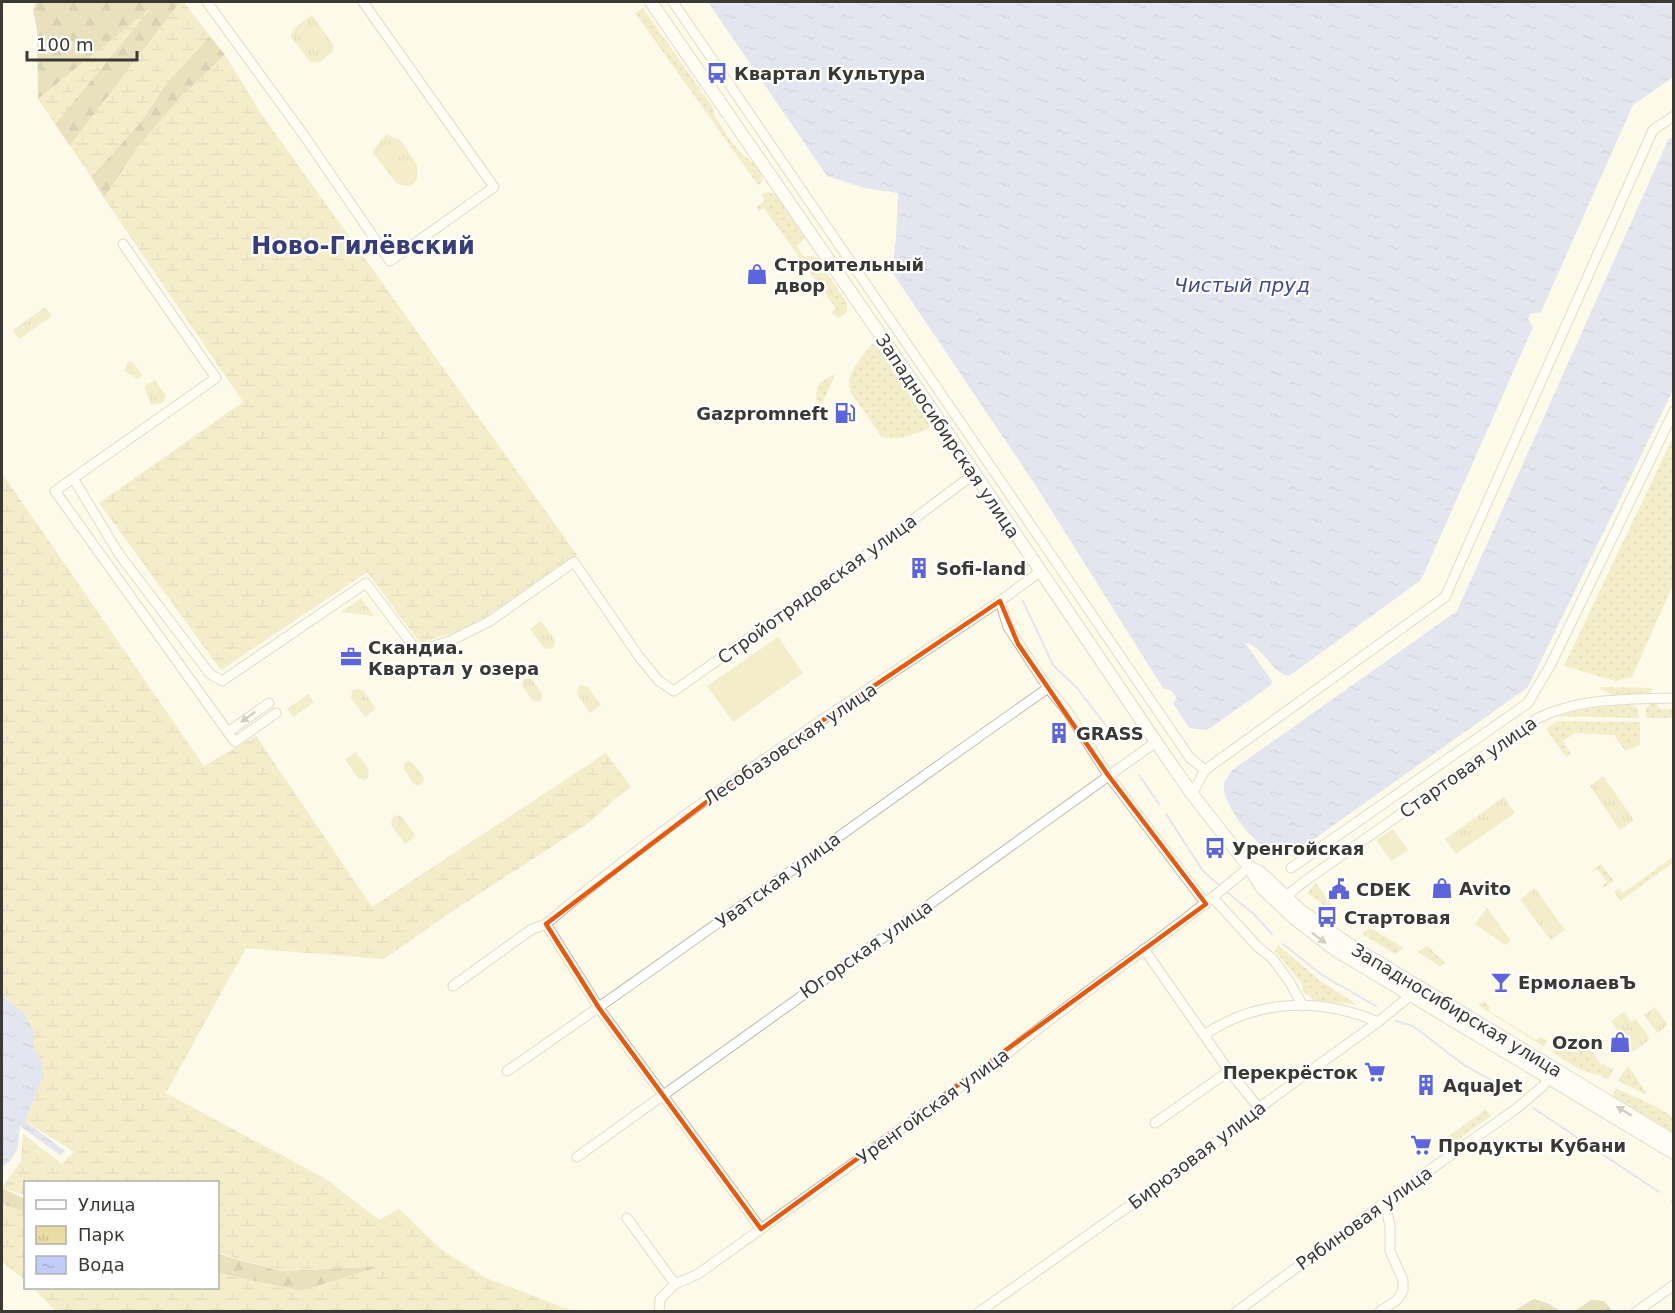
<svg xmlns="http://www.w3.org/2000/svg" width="1675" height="1313" font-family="'DejaVu Sans',sans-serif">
<defs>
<pattern id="grass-dots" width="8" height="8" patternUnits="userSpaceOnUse" patternTransform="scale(1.5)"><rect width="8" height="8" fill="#e9dda4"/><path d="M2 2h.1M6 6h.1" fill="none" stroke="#c9be8e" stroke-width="1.8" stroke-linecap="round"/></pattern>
<pattern id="forest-firs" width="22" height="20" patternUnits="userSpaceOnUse" patternTransform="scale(1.5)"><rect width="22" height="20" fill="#d0c38b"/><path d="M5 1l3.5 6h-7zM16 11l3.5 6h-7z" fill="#aa9f72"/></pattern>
<pattern id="wetland-marsh" width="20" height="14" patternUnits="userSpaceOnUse" patternTransform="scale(1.5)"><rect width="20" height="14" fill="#e9dda4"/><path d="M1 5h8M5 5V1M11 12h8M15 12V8" fill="none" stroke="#c9be8e"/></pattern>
<pattern id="park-tufts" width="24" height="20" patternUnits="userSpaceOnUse" patternTransform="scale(1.5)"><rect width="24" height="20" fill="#e9dda4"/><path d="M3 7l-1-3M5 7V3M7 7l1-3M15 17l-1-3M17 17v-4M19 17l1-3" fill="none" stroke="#c9be8e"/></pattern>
<pattern id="water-ripples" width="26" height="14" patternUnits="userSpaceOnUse" patternTransform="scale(1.5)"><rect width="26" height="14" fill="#c3ccf7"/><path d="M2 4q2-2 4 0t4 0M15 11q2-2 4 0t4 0" fill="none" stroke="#a8b0d4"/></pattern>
</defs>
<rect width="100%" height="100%" fill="#fefaea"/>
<!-- grass -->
<g fill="url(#grass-dots)">
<path d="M643,8l71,101v6c8,12 16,26 26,37 9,10 23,11 22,30l-4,3 -123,-172z"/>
<polygon points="768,192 774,193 779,198 806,237 797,247 803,256 816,257 847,303 847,312 838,318 831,312 836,309 764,208 759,211 756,207 765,201 761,194"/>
<path d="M872,344l4,1 54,80 -1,4c-15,5 -33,13 -48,7l-31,-45c-5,-17 12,-34 22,-47z"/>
<path d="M836,373l-15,33c-9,-6 -4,-15 -1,-23z"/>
<polygon points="1673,437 1673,585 1632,677 1615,681 1564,666"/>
<polygon points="1601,687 1652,688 1651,693 1613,695 1600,689"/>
<polygon points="1650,704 1656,704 1661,709 1673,709 1673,718 1646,718 1646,708"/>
<path d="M1633,705l5,4 1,9 -82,-2 -13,7h-3c30,-14 60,-17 92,-18z"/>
<polygon points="1557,721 1640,722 1640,745 1625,751 1614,735 1575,733 1563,741 1571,754 1566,757 1546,729"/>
<polygon points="1673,857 1673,863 1620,901 1614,892 1619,888 1623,893"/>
<polygon points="1601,864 1614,881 1604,888 1602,886 1607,882 1597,869 1592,872 1592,870"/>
<polygon points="1316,883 1337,912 1337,915 1307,893"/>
<polygon points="1370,928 1404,948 1395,954 1362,934"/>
<polygon points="1278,945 1322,982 1356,1004 1316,1002 1303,991 1301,982 1275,951"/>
<polygon points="1428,945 1435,954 1445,961 1441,967 1418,952"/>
<polygon points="1484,1001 1490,1007 1489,1011 1536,1040 1541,1037 1547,1041 1544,1047 1478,1005"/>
<polygon points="1558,1041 1575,1052 1585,1041 1600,1063 1613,1069 1609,1079 1577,1068 1551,1051"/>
<polygon points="1628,1066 1646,1092 1645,1094 1618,1081"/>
<polygon points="1617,1089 1655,1106 1673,1117 1673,1132 1614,1098 1613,1092"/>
<polygon points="1486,1109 1491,1116 1446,1148 1442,1141"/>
</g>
<!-- forest -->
<g fill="url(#forest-firs)">
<polygon points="36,2 180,2 70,146 55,124 149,10 38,99 37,30 33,10"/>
<polygon points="210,36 225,55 180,98 138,147 104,198 91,177 141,122 166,84"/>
<polygon points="2,1188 25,1199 25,1212 2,1204"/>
<polygon points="218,1254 280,1271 384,1266 301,1291 218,1273"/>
<polygon points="1534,1299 1549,1304 1560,1311 1514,1311"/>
<polygon points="1591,1300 1604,1301 1611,1309 1609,1311 1573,1312"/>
</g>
<!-- wetland -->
<g fill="url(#wetland-marsh)">
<polygon points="180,2 184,2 210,36 166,84 141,122 91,177 70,146"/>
<polygon points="152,7 55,124 38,99"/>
<polygon points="225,55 260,112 577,555 469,628 420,643 367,572 221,670 99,503 243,402 104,198 138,147 180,98"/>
<polygon points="2,473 204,766 256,736 372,907 606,753 631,787 616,798 590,822 448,914 384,959 246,948 166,1093 326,1179 379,1220 399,1209 441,1249 486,1278 573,1311 57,1312 33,1288 218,1288 218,1273 301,1291 381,1266 280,1271 218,1253 218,1182 26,1182 25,1195 2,1188 21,1161 23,1134 62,1164 74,1152 25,1121 32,1106 42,1062 7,999 2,996"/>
<polygon points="2,1204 25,1212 25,1280 2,1262"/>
</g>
<!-- park -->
<g fill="url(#park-tufts)">
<polygon points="312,15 334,46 332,52 320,62 311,63 291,37 293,29"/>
<polygon points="386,134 400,140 417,164 417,180 410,186 397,184 372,152"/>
<polygon points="45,307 52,316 19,339 13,330"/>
<polygon points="128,362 133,362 142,375 138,379 124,371"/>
<polygon points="155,380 166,396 163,403 151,405 144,386"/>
<polygon points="361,598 374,616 341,612"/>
<polygon points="541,621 555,640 554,647 550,649 544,648 530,629"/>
<polygon points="526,678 532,679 542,694 542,700 538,702 533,701 522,686 523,680"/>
<polygon points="581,685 588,687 601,705 590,713 577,694 578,688"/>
<polygon points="356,689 363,690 376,709 365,717 351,698 352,691"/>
<polygon points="308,694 314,702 293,717 287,709"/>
<polygon points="356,752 369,770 368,777 365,780 358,778 345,759"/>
<polygon points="408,761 413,763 424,778 423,783 419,786 414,784 404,770 404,764"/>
<polygon points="1603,776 1634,820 1620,830 1590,786"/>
<polygon points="1504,797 1515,813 1456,854 1445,839"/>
<polygon points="396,815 402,817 416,836 405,844 391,825 392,818"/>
<polygon points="1401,840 1408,850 1391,861 1384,851"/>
<polygon points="1535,888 1565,930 1550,940 1520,899"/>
<polygon points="1487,908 1511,941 1505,945 1475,924"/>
<polygon points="1655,1007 1668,1025 1657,1033 1644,1015"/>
<polygon points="1624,1012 1631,1022 1636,1019 1649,1037 1648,1041 1632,1052 1611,1021"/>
</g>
<!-- garden -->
<g fill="#e9dda4">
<polygon points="778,637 803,673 733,722 707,686"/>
<polygon points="1393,829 1401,840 1384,851 1376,840"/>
</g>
<!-- water -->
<g fill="url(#water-ripples)">
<path d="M708,2h965v75l-40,28 -92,207 -11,2 -2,5 5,8 -112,253 -132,96c-19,-4 -25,-30 -44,-33l27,38 -1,4 -64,45 -18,-2 -16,-25 4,-4 -5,-8 -9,-3 -129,-205 -142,-211 4,-35 2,-44 -33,-5 -38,-12z"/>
<path d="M1673,137v253l-145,297 -228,162c-11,4 -21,6 -32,0 -17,-8 -46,-45 -44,-65 1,-4 5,-9 7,-13l226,-160 211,-471z"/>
<path d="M2,996l22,17 10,20 -1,12 9,17 1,15 -18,44 40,30 -5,4 -40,-29c-2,19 0,29 -18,41z"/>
</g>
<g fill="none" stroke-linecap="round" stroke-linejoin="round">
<!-- stream -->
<g stroke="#c3ccf7" stroke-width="2">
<polyline points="1023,601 1053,665 1077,688 1119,742"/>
<polyline points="1139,775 1159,804"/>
<polyline points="1166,814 1203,871 1219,885"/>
<polyline points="1228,893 1255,915 1272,934"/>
<polyline points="1283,944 1322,975 1376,1006"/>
<polyline points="1396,1021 1413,1026 1464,1065 1511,1091"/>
<polyline points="1533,1108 1659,1192"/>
<polyline points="1672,1201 1674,1202"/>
</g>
<defs>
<g id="minor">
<polyline points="207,2 303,134 390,261 494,187 363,2"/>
<polyline points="673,2 1190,758 1205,770"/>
<polyline points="123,244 216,378 55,491 235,742 276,713"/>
<polyline points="73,478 119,554 210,674 222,681 366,583 417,651 450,641 490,621 574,562 640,658 659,681 674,691 852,565 974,474"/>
<polyline points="1000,601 1008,627 1048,688 1067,711 1108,775 1206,904"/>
<polyline points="228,732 269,703"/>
<polyline points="1192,794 1205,770 1445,597 1653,130 1674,116"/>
<polyline points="1291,868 1528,703 1550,666 1674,411"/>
<polyline points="1213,898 1259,948 1272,958 1289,981 1303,1006"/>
<path d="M1281,900l24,-19 233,-163c42,-20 90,-19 136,-20"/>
<polyline points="546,924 599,1008 761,1229"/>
<polyline points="1144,949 1229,1071 1259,1108"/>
<path d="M453,986l79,-57 14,-5c141,-120 300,-219 454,-323l41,-30"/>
<path d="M1204,1035c53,-36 116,-38 174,-13"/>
<path d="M507,1071c182,-125 360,-256 541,-383"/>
<polyline points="1155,1123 1229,1071"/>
<polyline points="577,1157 1156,742"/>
<path d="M627,1218l48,66 23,-10 311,-222c78,-64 164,-119 240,-185"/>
<polyline points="659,1312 660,1299 675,1284"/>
<polyline points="979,1312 1190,1163 1259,1108 1378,1022 1411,995"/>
<polyline points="1236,1312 1424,1174 1516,1109 1543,1086 1548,1079"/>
<polyline points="1379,1312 1397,1300 1403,1291 1403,1280 1390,1251 1390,1226 1385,1203"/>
<polyline points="1636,1312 1674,1285"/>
</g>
<g id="secondary">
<polyline points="651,2 917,388 1156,742 1192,794 1249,867 1262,888 1295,919 1334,949 1674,1153"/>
<polyline points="1249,867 1261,873 1300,910 1348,944 1674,1141"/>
</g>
</defs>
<!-- minor casing -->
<use href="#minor" stroke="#bdb9a9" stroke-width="11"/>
<!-- secondary casing -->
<use href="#secondary" stroke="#bdb9a9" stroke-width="14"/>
<!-- minor -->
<use href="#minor" stroke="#fff" stroke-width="9"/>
<!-- secondary -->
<use href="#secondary" stroke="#fff" stroke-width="12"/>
</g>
<!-- one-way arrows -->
<defs><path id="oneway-solid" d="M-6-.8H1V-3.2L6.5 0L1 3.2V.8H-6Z" transform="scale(1.5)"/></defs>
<g fill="#9d9c99">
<use href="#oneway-solid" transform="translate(248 717) rotate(144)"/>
<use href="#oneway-solid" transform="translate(1319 938) rotate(36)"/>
<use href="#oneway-solid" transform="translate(1624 1111) rotate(-149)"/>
</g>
<!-- marked area -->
<path d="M0 0H1675V1313H0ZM1000,601l18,43 90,131 98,129 -445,325 -162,-221 -53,-84 200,-152z" fill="#fefaea" fill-opacity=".55" fill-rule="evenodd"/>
<path fill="none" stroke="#e8590c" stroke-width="4.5" stroke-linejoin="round" d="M1000,601l18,43 90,131 98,129 -445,325 -162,-221 -53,-84 200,-152z"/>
<!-- icons -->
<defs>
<symbol id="bus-bare" viewBox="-9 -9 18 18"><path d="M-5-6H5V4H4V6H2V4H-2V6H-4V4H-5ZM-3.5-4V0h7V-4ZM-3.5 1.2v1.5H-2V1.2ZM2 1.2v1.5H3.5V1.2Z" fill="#5d65dd" stroke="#fff" stroke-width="2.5" paint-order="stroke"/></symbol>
<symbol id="shop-bare" viewBox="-9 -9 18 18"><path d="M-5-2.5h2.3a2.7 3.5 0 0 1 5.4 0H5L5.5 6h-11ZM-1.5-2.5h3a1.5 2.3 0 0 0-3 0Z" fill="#5d65dd" stroke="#fff" stroke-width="2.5" paint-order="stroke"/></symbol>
<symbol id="fuel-bare" viewBox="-9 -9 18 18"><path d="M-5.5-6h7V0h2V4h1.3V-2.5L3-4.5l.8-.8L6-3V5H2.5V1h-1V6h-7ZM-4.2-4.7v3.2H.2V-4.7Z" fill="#5d65dd" stroke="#fff" stroke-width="2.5" paint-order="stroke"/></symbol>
<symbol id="building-bare" viewBox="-9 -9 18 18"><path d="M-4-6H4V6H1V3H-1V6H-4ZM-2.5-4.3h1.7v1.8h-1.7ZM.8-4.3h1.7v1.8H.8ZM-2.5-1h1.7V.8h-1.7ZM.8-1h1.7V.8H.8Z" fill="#5d65dd" stroke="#fff" stroke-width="2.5" paint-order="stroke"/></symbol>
<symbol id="office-bare" viewBox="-9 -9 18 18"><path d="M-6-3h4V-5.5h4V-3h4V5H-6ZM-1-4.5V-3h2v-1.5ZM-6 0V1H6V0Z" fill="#5d65dd" stroke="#fff" stroke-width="2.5" paint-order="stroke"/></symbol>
<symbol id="civic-bare" viewBox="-9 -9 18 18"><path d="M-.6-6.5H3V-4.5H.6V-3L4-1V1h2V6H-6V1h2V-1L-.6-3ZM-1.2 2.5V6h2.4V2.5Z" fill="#5d65dd" stroke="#fff" stroke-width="2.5" paint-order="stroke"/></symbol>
<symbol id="bar-bare" viewBox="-9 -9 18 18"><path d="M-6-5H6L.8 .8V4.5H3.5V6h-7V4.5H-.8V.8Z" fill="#5d65dd" stroke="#fff" stroke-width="2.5" paint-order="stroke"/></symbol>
<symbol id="supermarket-bare" viewBox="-9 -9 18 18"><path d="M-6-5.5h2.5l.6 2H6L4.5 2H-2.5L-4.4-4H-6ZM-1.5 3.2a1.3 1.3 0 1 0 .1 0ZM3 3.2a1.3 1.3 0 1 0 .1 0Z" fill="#5d65dd" stroke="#fff" stroke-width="2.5" paint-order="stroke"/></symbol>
</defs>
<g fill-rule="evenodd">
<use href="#bus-bare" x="702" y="58" width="30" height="30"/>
<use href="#shop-bare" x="742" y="259" width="30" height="30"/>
<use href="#fuel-bare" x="830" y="398" width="30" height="30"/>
<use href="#building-bare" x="904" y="553" width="30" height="30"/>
<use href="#office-bare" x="336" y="642" width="30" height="30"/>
<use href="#building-bare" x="1044" y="718" width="30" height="30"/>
<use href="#bus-bare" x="1200" y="833" width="30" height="30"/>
<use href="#shop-bare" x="1427" y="873" width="30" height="30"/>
<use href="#civic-bare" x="1324" y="874" width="30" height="30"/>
<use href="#bus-bare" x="1312" y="902" width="30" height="30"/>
<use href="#bar-bare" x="1486" y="967" width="30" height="30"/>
<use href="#shop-bare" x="1605" y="1027" width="30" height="30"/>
<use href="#supermarket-bare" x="1360" y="1057" width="30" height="30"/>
<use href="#building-bare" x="1411" y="1070" width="30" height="30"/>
<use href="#supermarket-bare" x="1406" y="1130" width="30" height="30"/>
</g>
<g text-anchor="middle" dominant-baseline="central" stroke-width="4.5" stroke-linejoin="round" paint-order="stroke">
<!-- poi labels -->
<g font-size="18" font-weight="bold" fill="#3b3933" stroke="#fff" text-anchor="start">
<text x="734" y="73">Квартал Культура</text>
<text x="774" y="264">Строительный<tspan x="774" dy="21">двор</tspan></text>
<text x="828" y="413" text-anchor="end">Gazpromneft</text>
<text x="936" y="568">Sofi-land</text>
<text x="368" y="647">Скандиа.<tspan x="368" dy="21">Квартал у озера</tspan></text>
<text x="1076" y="733">GRASS</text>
<text x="1232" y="848">Уренгойская</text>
<text x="1459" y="888">Avito</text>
<text x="1356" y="889">CDEK</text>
<text x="1344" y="917">Стартовая</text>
<text x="1518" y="982">ЕрмолаевЪ</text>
<text x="1603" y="1042" text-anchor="end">Ozon</text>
<text x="1358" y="1072" text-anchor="end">Перекрёсток</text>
<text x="1443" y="1085">AquaJet</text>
<text x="1438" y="1145">Продукты Кубани</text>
</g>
<!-- street labels -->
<g font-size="18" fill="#3b3933" stroke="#fff">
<text transform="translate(948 436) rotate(56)">Западносибирская улица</text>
<text transform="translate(817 589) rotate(-36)">Стройотрядовская улица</text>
<text transform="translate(790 744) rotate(-34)">Лесобазовская улица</text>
<text transform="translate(1468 767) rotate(-35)">Стартовая улица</text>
<text transform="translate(778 880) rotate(-36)">Уватская улица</text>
<text transform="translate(866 949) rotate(-35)">Югорская улица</text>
<text transform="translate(1457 1010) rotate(31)">Западносибирская улица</text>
<text transform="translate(933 1106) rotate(-36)">Уренгойская улица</text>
<text transform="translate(1197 1155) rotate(-37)">Бирюзовая улица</text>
<text transform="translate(1364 1218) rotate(-36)">Рябиновая улица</text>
</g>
<!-- water labels -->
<g font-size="20" font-style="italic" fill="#434a8b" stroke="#fff">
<text x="1242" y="285">Чистый пруд</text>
</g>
<!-- district labels -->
<g font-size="24" font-weight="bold" fill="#373d79" stroke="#fff">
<text x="363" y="246">Ново-Гилёвский</text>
</g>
</g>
<!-- border -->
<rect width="1675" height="1313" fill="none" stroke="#3b3933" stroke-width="6"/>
<!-- legend -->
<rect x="24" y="1181" width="195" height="108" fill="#ffffff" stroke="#b1b0ad" stroke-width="1.5"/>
<rect x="36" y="1200" width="30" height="9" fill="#ffffff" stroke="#b1b0ad" stroke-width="1.5"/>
<text x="78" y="1211" font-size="18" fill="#3b3933">Улица</text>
<rect x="36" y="1226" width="30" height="18" fill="url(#park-tufts)" stroke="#b1b0ad" stroke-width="1.5"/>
<text x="78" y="1241" font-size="18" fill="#3b3933">Парк</text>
<rect x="36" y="1256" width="30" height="18" fill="url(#water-ripples)" stroke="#b1b0ad" stroke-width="1.5"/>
<text x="78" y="1271" font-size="18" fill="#3b3933">Вода</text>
<!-- scale -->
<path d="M27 51v9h110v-9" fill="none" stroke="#3b3933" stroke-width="3"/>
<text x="36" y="51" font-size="18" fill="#3b3933" stroke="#ffffff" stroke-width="4.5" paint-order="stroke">100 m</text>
</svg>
